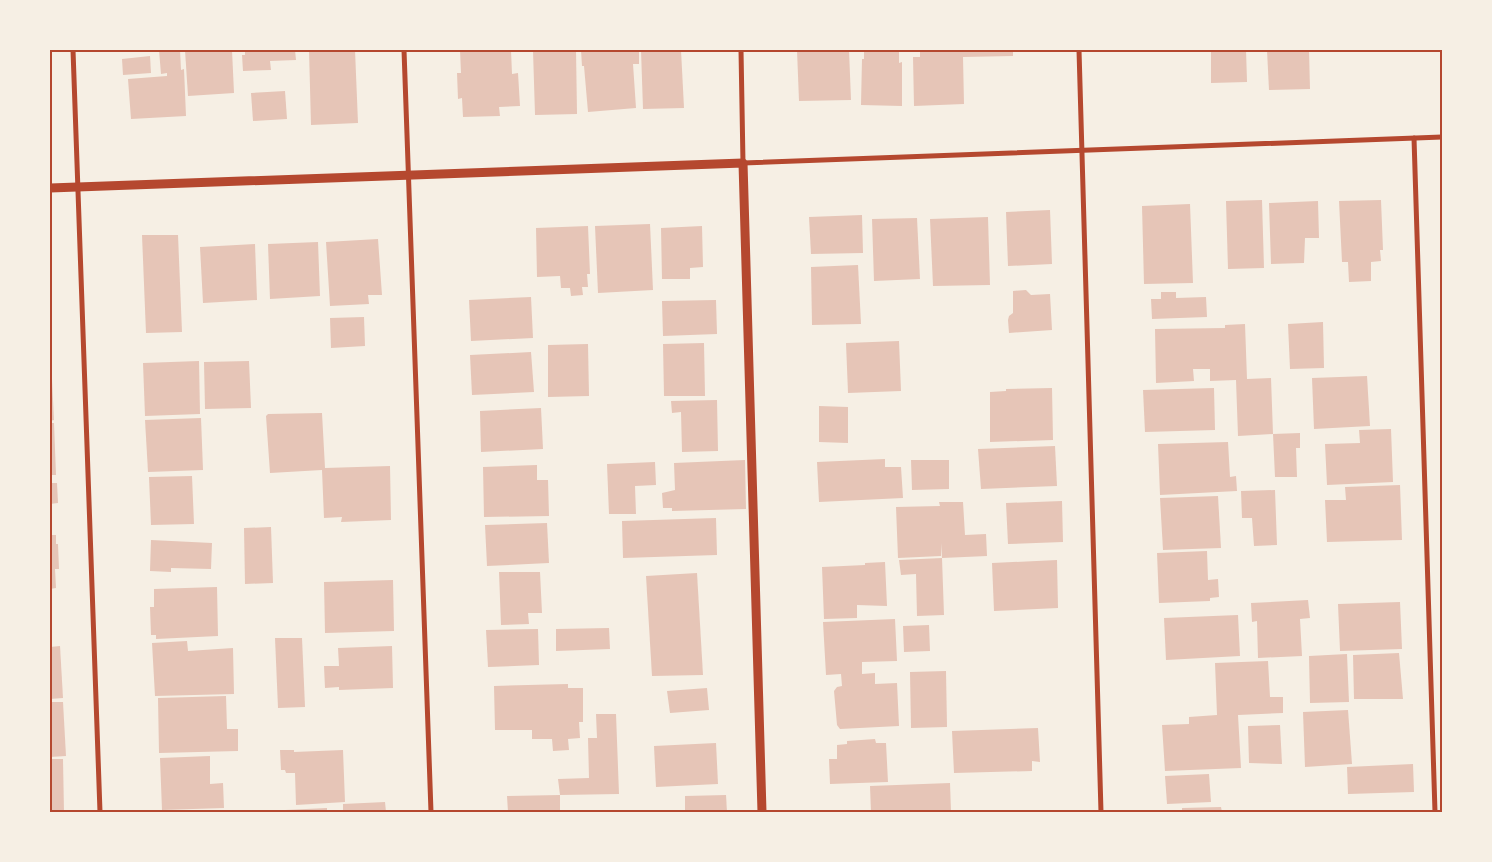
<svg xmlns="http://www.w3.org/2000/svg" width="1492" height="862" font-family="'Sofia Sans Condensed',sans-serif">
<rect width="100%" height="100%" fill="#f6efe4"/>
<!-- building -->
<g fill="#e6c5b7">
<polygon points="159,50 180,50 181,70 184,69 186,116 131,119 128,79 167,76 167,73 161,74"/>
<polygon points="185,50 232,50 234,93 188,96"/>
<polygon points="245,50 295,50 296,60 270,61 271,70 243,71 242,55 245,55"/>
<polygon points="309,50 355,50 358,123 311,125"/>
<polygon points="460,50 511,50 512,74 518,73 520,106 499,107 500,116 463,117 462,98 458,99 457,73 461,73"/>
<polygon points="533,50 576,50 577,114 535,115"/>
<polygon points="581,50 639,50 639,64 633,64 636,108 588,112 584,66 582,66"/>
<polygon points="641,50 681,50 684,108 643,109"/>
<polygon points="797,50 849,50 851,100 799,101"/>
<polygon points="864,50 899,50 899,63 902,62 902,106 861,105 862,59 864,59"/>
<polygon points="920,50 1013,50 1013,56 963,57 964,104 914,106 913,57 920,57"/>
<polygon points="1211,50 1246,50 1247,82 1211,83"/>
<polygon points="1267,50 1309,50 1310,89 1269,90"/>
<polygon points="150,56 151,73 123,75 122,59"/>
<polygon points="285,91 287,119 253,121 251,93"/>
<polygon points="1262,200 1264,268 1228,269 1226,201"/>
<polygon points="1381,200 1383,250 1380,250 1381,261 1371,262 1371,281 1349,282 1348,262 1342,262 1339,201"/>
<polygon points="1318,201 1319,238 1305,238 1304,263 1271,264 1269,203"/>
<polygon points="1190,204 1193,283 1144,284 1142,206"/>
<polygon points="1050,210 1052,264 1008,266 1006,212"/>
<polygon points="862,215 863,253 811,254 809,217"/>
<polygon points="988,217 990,285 933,286 930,219"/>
<polygon points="917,218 920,279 874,281 872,219"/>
<polygon points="650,224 653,290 598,293 595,226"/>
<polygon points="588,226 590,274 587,274 588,287 582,287 583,295 571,296 570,288 561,288 560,276 537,277 536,228"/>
<polygon points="702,226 703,267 690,268 690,279 662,279 661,228"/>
<polygon points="142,235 178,235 182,332 146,333"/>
<polygon points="378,239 382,295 368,295 369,304 330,306 326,242"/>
<polygon points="318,242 320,296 270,299 268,244"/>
<polygon points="255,244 257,300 203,303 200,247"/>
<polygon points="858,265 861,324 812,325 811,267"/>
<polygon points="1026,290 1031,295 1050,294 1052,330 1009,333 1008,320 1009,316 1013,313 1013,291"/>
<polygon points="1161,292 1176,292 1176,298 1206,297 1207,317 1152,319 1151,299 1161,299"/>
<polygon points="531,297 533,338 471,341 469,300"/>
<polygon points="716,300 717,334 663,336 662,301"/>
<polygon points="364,317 365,346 331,348 330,318"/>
<polygon points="1323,322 1324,368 1290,369 1288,324"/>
<polygon points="1245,324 1247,379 1271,378 1273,434 1238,436 1236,380 1210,381 1210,369 1193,369 1194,381 1156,383 1155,329 1225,328 1225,325"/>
<polygon points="899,341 901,391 848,393 846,343"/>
<polygon points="704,343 705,396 664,396 663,344"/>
<polygon points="588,344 589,396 548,397 548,345"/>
<polygon points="531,352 534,392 472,395 470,355"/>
<polygon points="199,361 200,414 145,416 143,363"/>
<polygon points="249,361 251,408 205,409 204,362"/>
<polygon points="1367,376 1370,426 1314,429 1312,378"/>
<polygon points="50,379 52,379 54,420 50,421"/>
<polygon points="1052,388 1053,440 990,442 990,392 1006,391 1006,389"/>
<polygon points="1214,388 1215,430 1145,432 1143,390"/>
<polygon points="717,400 718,451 682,452 681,412 672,413 671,401"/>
<polygon points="819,406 848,407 848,443 819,442"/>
<polygon points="541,408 543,449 481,452 480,411"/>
<polygon points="322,413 325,468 390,466 391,520 341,522 342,517 324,518 322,470 270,473 266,416 268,414"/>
<polygon points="201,418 203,470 148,472 145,420"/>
<polygon points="50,423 54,423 56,475 50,475"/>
<polygon points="1391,429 1393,482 1327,485 1325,444 1360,443 1359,430"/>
<polygon points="1300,433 1300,448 1296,448 1297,477 1275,477 1273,434"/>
<polygon points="1228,442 1230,477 1236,476 1237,491 1160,495 1158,444"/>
<polygon points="1055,446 1057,486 981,489 978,449"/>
<polygon points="885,459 885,467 901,467 903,498 819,502 817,462"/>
<polygon points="745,460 746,509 672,511 672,508 663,508 662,493 675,490 674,463"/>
<polygon points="911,460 949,460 949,489 912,490"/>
<polygon points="655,462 656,485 635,486 636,514 609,514 607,464"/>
<polygon points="537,465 537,480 548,480 549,516 484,517 483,467"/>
<polygon points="192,476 194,524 151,525 149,477"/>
<polygon points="50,483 57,483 58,503 50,504"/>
<polygon points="1400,485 1402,540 1327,542 1325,500 1346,500 1345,487"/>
<polygon points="1275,490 1277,545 1254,546 1252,518 1242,518 1241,491"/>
<polygon points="1218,496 1221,548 1163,550 1160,498"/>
<polygon points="1062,501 1063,542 1008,544 1006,503"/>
<polygon points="939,502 963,502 965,535 986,534 987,556 942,558 941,543 941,556 898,558 896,507 940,506"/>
<polygon points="716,518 717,555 623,558 622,521"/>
<polygon points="547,523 549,563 487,566 485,525"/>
<polygon points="271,527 273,583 245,584 244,528"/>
<polygon points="50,535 56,535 56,544 58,544 59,569 55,569 56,588 50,589"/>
<polygon points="151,540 212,543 211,569 171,568 171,572 150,571"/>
<polygon points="1207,551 1208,580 1218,579 1219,597 1210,598 1210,601 1159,603 1157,553"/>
<polygon points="942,558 944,615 917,616 916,574 901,575 899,560"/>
<polygon points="1057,560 1058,608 994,611 992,563"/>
<polygon points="885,562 887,606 857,605 857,618 824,619 822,567 865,565 865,563"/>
<polygon points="499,572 540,572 542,613 528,613 529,624 501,625"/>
<polygon points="697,573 703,675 652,676 646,576"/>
<polygon points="393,580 394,631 325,633 324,582"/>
<polygon points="217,587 218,636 156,639 156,635 151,635 150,607 154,607 154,589"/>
<polygon points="1308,600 1310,618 1300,619 1302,656 1258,658 1257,621 1252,622 1251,603"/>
<polygon points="1400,602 1402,649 1340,651 1338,604"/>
<polygon points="1238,615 1240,656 1166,660 1164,618"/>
<polygon points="895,619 897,661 862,662 862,674 875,673 875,684 897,683 899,726 840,729 837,725 834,691 837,687 842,686 841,674 826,675 823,622"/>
<polygon points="929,625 930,651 904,652 903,626"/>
<polygon points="609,628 610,649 556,651 556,629"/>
<polygon points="538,629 539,665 488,667 486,630"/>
<polygon points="275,638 302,638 305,707 278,708"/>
<polygon points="187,641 188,651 233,648 234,694 155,696 152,643"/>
<polygon points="60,646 63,698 50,699 50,647"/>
<polygon points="392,646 393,688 339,690 339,687 325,688 324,666 339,666 338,648"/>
<polygon points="1399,653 1403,699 1354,699 1353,655"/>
<polygon points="1347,654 1349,702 1310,703 1309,656"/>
<polygon points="1268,661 1270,697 1283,697 1283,713 1238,715 1241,768 1165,771 1162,725 1189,724 1189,717 1217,715 1215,663"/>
<polygon points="946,671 947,727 911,728 910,672"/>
<polygon points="568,684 568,688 583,688 583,722 579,722 580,738 568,739 569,750 553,751 552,739 532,739 532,730 495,730 494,686"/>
<polygon points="707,688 709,710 670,713 667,691"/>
<polygon points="226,696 227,729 238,729 238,751 159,753 158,698"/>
<polygon points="50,702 63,702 66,756 50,757"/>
<polygon points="1348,710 1352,764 1305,767 1303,712"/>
<polygon points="596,714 616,714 619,794 560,795 558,779 589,778 588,738 597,738"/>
<polygon points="1280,725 1282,764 1249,763 1248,726"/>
<polygon points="1038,728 1040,762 1032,761 1032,771 954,773 952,731"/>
<polygon points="875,739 876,743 886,743 888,782 830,784 829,759 837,759 837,745 847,744 847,741"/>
<polygon points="716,743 718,784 656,787 654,746"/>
<polygon points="280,750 294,750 294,752 343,750 345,802 296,805 295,773 286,773 285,770 281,770"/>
<polygon points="210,756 210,784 223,783 224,808 162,810 160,758"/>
<polygon points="50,759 63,759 64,812 50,812"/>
<polygon points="1413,764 1414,792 1348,794 1347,767"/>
<polygon points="1209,774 1211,802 1167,804 1165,776"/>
<polygon points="950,783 951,812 871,812 870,786"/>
<polygon points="560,795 560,812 508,812 507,796"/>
<polygon points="726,795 727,812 685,812 685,796"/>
<polygon points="385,802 386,812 343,812 343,804"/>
<polygon points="1221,807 1222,812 1175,812 1175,810 1182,810 1182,808"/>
<polygon points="327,808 327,812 285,812 285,810"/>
</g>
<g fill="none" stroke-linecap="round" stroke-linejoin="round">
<!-- minor -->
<g stroke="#b5482f" stroke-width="5">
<polyline points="73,50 100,812"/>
<polyline points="404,50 431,812"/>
<polyline points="741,50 743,163 1442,137"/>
<polyline points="1079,50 1101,812"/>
<polyline points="1414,138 1435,812"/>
</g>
<!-- tertiary -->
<polyline stroke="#b5482f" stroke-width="9" points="50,188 743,163 762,812"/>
</g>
<!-- border -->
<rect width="1492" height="862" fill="none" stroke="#f6efe4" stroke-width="102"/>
<rect x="51" y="51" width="1390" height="760" fill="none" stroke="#b5482f" stroke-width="2"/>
</svg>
